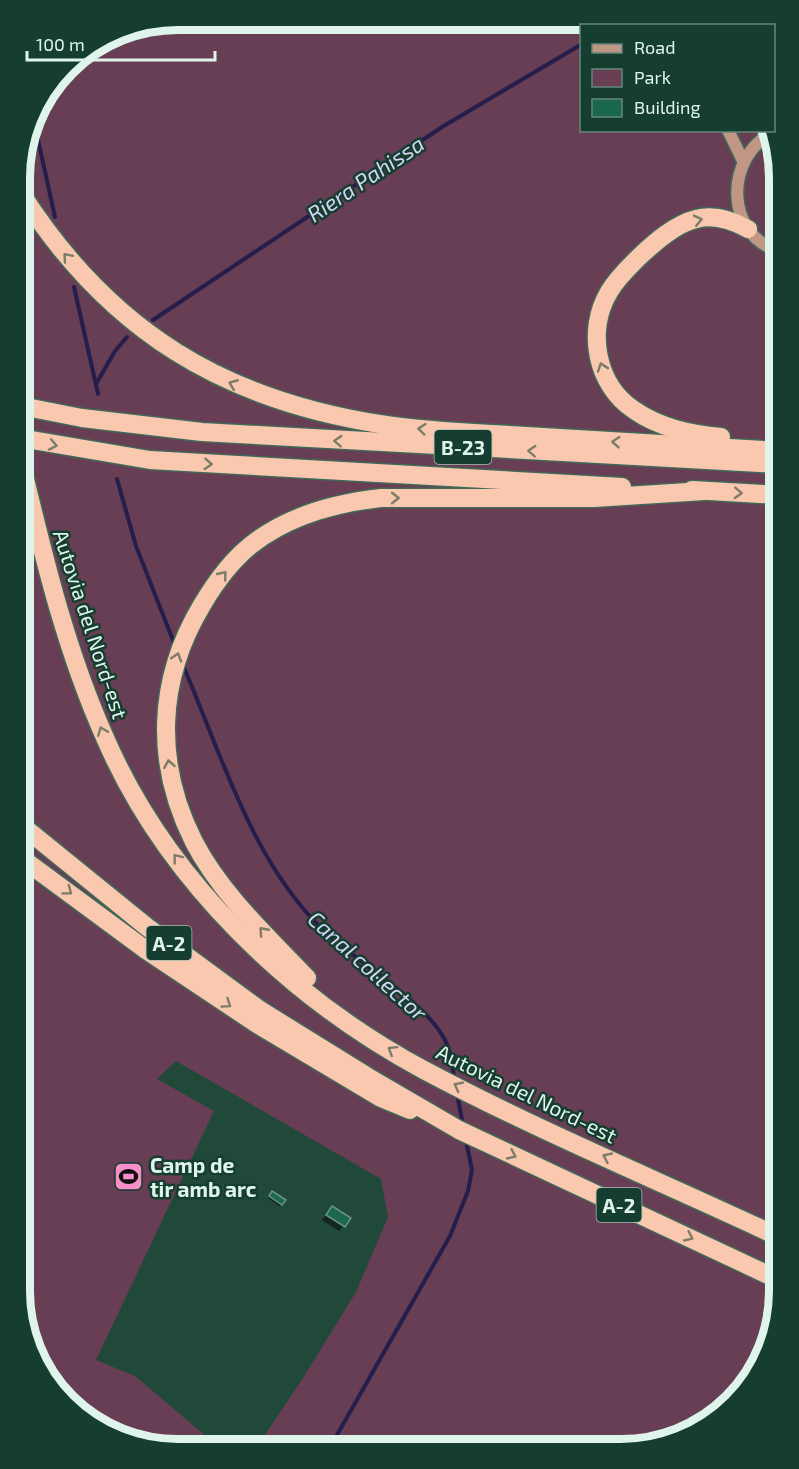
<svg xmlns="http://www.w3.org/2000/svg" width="799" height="1469" font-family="'Exo 2',sans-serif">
<rect width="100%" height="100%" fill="#20493a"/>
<!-- green -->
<polygon fill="#673e54" points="178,20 619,22 622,25 582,26 582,130 772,131 779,178 779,1302 747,1387 672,1441 621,1449 256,1448 303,1378 356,1292 388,1217 381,1179 176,1061 157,1079 214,1111 96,1360 135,1376 220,1448 157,1448 81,1417 28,1342 20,1291 21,157 36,107 73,59 118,31"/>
<!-- shadow -->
<g fill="#0007">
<polygon points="270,1195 281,1204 279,1206 268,1198"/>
<polygon points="332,1208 343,1226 339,1231 322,1220"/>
<polygon points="252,1442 257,1442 257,1445 250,1447"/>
</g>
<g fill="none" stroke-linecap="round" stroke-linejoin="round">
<!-- stream -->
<g stroke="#251d4c" stroke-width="4">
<polyline points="607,26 612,22"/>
<polyline points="33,117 55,217"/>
<polyline points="74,287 98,394"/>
<polyline points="153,320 442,127 582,44"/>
<polyline points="96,384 115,351 127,337"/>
<polyline points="117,479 136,546 176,648"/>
<path d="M182,663c39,90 69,197 141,267 33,32 111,76 125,117 4,9 5,21 6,31"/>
<polyline points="457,1094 463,1125"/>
<polyline points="329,1449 450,1236 468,1191 472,1170 466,1141"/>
</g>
</g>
<!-- building -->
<g fill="#1c674f" stroke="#6a9482" stroke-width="1.5">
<polygon points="272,1191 286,1200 282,1205 269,1196"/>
<polygon points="332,1206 351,1218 345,1227 326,1215"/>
</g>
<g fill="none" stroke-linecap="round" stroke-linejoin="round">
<defs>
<g id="secondary">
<polyline points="641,22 644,26"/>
<polyline points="728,130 743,161"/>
<path d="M772,133c-47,24 -48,102 7,118"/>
</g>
<g id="highway">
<path d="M21,193c88,138 203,208 365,232 46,7 93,8 140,11 84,5 169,10 253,15"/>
<polyline points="21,406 82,418 202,432 779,464"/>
<path d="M721,437c-31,-3 -61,-9 -87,-27 -38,-25 -48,-80 -25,-118 8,-14 19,-24 30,-35 15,-14 36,-33 57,-38 19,-5 36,1 52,10"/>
<polyline points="20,438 150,460 622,487"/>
<path d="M20,458c23,96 45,191 86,282 61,140 183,257 316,329 116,62 238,112 357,168"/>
<polyline points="692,490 779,495"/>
<polyline points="20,824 147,927 260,1010 368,1077 459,1130 779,1280"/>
<polyline points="20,857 146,950 257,1024 381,1098 410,1110"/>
<path d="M307,978c-40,-42 -86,-84 -113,-136 -40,-79 -37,-162 8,-237 13,-22 29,-44 49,-60 38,-30 84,-42 130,-47h213l110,-7"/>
</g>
</defs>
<!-- secondary casing -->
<use href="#secondary" stroke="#42685a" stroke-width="15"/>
<!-- highway casing -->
<use href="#highway" stroke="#42685a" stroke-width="21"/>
<!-- secondary -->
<use href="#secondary" stroke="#c09784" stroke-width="12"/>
<!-- highway -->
<use href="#highway" stroke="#fac8af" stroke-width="18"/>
</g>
<!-- one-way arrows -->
<defs><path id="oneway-chevron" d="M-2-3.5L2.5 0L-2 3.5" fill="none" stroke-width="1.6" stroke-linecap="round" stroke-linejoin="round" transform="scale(1.5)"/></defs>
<g stroke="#7c7c69">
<use href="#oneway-chevron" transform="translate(698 220) rotate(-13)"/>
<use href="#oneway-chevron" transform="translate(67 257) rotate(-131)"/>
<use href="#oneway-chevron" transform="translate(602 367) rotate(-109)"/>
<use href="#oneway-chevron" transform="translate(233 384) rotate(-158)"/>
<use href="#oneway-chevron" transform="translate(422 429) rotate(-174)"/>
<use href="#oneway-chevron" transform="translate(338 441) rotate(-177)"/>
<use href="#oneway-chevron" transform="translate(616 442) rotate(-176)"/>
<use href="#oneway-chevron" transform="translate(53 445) rotate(11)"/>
<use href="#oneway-chevron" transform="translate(532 451) rotate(-177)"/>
<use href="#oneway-chevron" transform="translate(208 464) rotate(4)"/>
<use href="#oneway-chevron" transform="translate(738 493) rotate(3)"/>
<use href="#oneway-chevron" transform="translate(395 498)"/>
<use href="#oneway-chevron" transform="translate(223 575) rotate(-51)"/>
<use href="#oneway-chevron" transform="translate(177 657) rotate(-72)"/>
<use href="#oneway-chevron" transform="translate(102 731) rotate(-112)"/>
<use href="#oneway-chevron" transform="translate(169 764) rotate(-100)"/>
<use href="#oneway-chevron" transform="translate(177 858) rotate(-128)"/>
<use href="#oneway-chevron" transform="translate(68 891) rotate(37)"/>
<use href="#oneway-chevron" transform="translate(263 931) rotate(-132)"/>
<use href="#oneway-chevron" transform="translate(227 1004) rotate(34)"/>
<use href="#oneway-chevron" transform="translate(392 1050) rotate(-148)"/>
<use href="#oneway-chevron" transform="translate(458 1086) rotate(-153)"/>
<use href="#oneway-chevron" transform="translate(512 1155) rotate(25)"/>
<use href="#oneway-chevron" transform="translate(607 1157) rotate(-155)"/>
<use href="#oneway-chevron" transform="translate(689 1237) rotate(25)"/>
</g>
<!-- icons -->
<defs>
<symbol id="stadium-square" viewBox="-11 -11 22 22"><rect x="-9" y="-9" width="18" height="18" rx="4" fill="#f98fc9" stroke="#153e30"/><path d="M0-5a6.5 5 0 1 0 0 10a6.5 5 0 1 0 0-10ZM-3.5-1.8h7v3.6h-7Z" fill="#111"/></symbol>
</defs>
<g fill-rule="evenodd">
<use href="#stadium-square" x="112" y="1160" width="33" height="33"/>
</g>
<g text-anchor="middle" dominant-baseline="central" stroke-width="5" stroke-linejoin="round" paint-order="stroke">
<!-- shield labels -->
<g fill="#153e30" stroke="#a2beb3" stroke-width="1.5">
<rect x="434.5" y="430" width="57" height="34" rx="4.5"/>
<rect x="146.5" y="926" width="45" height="34" rx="4.5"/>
<rect x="596.5" y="1188" width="45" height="34" rx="4.5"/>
</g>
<g font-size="20" font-weight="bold" fill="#dff5eb">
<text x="463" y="447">B-23</text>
<text x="169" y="943">A-2</text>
<text x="619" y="1205">A-2</text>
</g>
<!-- street labels -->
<g font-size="21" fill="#dff5eb" stroke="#153e30">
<text transform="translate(91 624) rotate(72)">Autovia del Nord-est</text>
<text transform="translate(527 1093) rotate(26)">Autovia del Nord-est</text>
</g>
<!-- poi labels -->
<g font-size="21" font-weight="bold" fill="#dff5eb" stroke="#153e30" text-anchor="start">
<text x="150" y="1164">Camp de<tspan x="150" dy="24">tir amb arc</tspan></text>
</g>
<!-- water labels -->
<g font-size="22" font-style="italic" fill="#d6d5f6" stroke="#153e30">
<text transform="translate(365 178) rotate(-34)">Riera Pahissa</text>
<text transform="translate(368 965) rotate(42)">Canal col·lector</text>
</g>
</g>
<!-- crop -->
<path d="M0 0H799V1469H0ZM178 30H621A148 148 0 0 1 769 178V1291A148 148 0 0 1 621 1439H178A148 148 0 0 1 30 1291V178A148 148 0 0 1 178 30Z" fill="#153e30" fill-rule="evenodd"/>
<path fill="none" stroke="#dff5eb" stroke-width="8" d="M178 30H621A148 148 0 0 1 769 178V1291A148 148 0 0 1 621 1439H178A148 148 0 0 1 30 1291V178A148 148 0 0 1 178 30Z"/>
<!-- legend -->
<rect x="580" y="24" width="195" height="108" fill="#153e30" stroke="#66877b" stroke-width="1.5"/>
<rect x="592" y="44" width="30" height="9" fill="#c09784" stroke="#66877b" stroke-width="1.5"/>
<text x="634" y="54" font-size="18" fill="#dff5eb">Road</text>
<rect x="592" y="69" width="30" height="18" fill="#673e54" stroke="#66877b" stroke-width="1.5"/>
<text x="634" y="84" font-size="18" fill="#dff5eb">Park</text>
<rect x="592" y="99" width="30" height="18" fill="#1c674f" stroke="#66877b" stroke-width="1.5"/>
<text x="634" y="114" font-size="18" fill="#dff5eb">Building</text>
<!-- scale -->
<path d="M27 51v9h188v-9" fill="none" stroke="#dff5eb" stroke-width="3"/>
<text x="36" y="51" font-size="18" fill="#dff5eb" stroke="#153e30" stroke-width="4.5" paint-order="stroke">100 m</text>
</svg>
